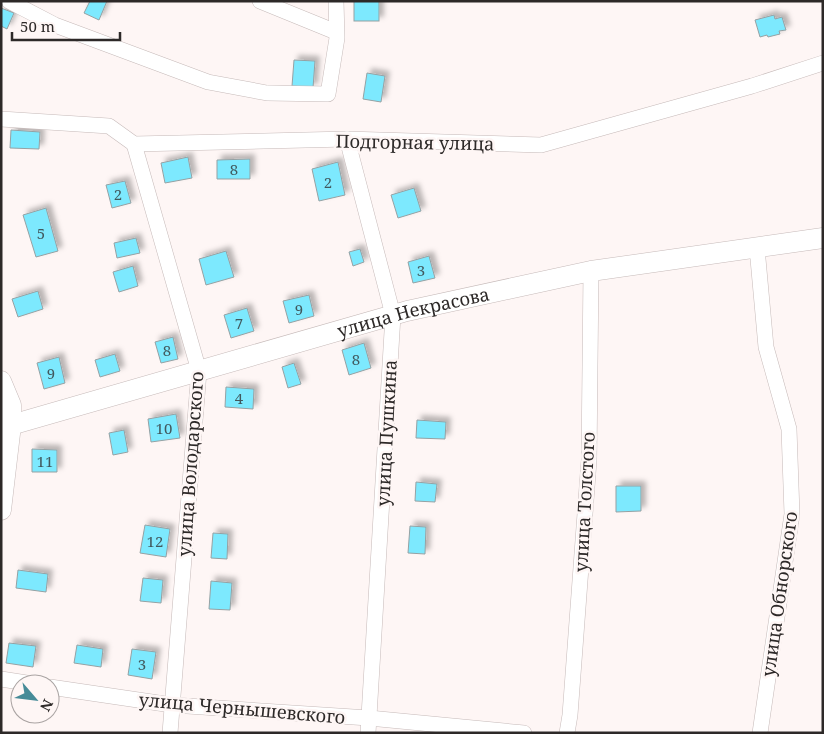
<svg xmlns="http://www.w3.org/2000/svg" width="824" height="734" font-family="'Noto Serif',serif">
<defs>
<filter id="shadow"><feDropShadow dx="4.5" dy="-4.5" stdDeviation="2.5" flood-color="#0004"/></filter>
</defs>
<rect width="100%" height="100%" fill="#fef6f5"/>
<!-- building -->
<g fill="#7de9fe" stroke="#95a1a3" filter="url(#shadow)">
<polygon points="90,1 107,1 99,20 84,13"/>
<rect x="354" y="1" width="25" height="20"/>
<polygon points="1,8 14,13 7,29 1,26"/>
<polygon points="774,15 775,19 782,17 786,30 779,31 780,34 768,37 767,35 760,37 755,20"/>
<polygon points="294,60 315,61 313,88 292,86"/>
<polygon points="367,73 385,76 381,102 363,99"/>
<polygon points="11,130 40,132 39,149 10,148"/>
<polygon points="188,157 192,178 165,183 161,163"/>
<polygon points="250,159 250,179 217,179 217,160"/>
<polygon points="338,162 345,195 319,201 312,169"/>
<polygon points="125,181 131,203 112,208 106,185"/>
<polygon points="414,188 421,211 398,218 391,195"/>
<polygon points="46,208 58,251 36,257 23,215"/>
<polygon points="136,238 140,253 117,258 114,243"/>
<polygon points="360,249 364,262 353,266 349,252"/>
<polygon points="226,251 234,277 206,285 199,259"/>
<polygon points="429,256 435,278 413,283 408,262"/>
<polygon points="133,266 138,286 119,292 113,272"/>
<polygon points="38,291 43,309 18,317 12,299"/>
<polygon points="309,295 314,316 289,323 283,301"/>
<polygon points="247,308 254,331 231,338 224,315"/>
<polygon points="173,337 178,359 161,363 155,342"/>
<polygon points="364,343 371,368 349,375 342,350"/>
<polygon points="115,354 120,371 100,377 95,360"/>
<polygon points="59,357 65,383 44,389 37,363"/>
<polygon points="294,363 301,384 288,388 282,367"/>
<polygon points="226,387 254,389 253,409 225,407"/>
<polygon points="176,414 180,438 151,442 148,419"/>
<polygon points="417,420 446,422 445,439 416,438"/>
<polygon points="124,430 128,452 113,455 109,433"/>
<polygon points="32,449 57,450 57,472 32,472"/>
<polygon points="416,482 437,484 435,502 415,501"/>
<polygon points="616,486 641,486 641,511 616,512"/>
<polygon points="145,525 170,529 166,557 140,553"/>
<polygon points="410,526 426,527 425,554 408,553"/>
<polygon points="213,533 228,534 227,559 211,558"/>
<polygon points="18,570 48,574 46,592 16,588"/>
<polygon points="143,578 163,580 161,603 140,601"/>
<polygon points="211,581 232,583 230,610 209,609"/>
<polygon points="9,643 36,646 33,667 6,663"/>
<polygon points="77,645 103,649 101,667 74,663"/>
<polygon points="132,649 156,652 152,679 128,675"/>
</g>
<g fill="none" stroke-linecap="round" stroke-linejoin="round">
<defs>
<g id="minor">
<polyline points="9,1 55,25 208,82 267,93 328,94 337,38 336,1"/>
<polyline points="260,1 336,32"/>
<polyline points="1,119 109,126 134,144 347,139 541,145 752,86 823,63"/>
<polyline points="347,139 393,315 368,733"/>
<polyline points="134,144 199,371 170,733"/>
<polyline points="757,248 766,347 789,429 792,514 760,733"/>
<polyline points="1,679 33,684"/>
<polyline points="50,687 172,705 369,718 524,733"/>
<polyline points="567,733 570,715 589,460 591,271"/>
</g>
<g id="secondary">
<polyline points="1,381 11,405 11,425 1,510"/>
<path id="s1" d="M11,425l396,-114 184,-40 232,-33"/>
</g>
</defs>
<!-- minor casing -->
<use href="#minor" stroke="#c6bab9" stroke-width="16"/>
<!-- secondary casing -->
<use href="#secondary" stroke="#c6bab9" stroke-width="21"/>
<!-- minor -->
<use href="#minor" stroke="#fff" stroke-width="15"/>
<!-- secondary -->
<use href="#secondary" stroke="#fff" stroke-width="20"/>
</g>
<g text-anchor="middle" dominant-baseline="central" stroke-width="5" stroke-linejoin="round" paint-order="stroke">
<!-- number labels -->
<g font-size="15" fill="#41595e">
<text x="234" y="169">8</text>
<text x="328" y="182">2</text>
<text x="118" y="194">2</text>
<text x="41" y="233">5</text>
<text x="421" y="270">3</text>
<text x="299" y="309">9</text>
<text x="239" y="323">7</text>
<text x="167" y="350">8</text>
<text x="356" y="359">8</text>
<text x="51" y="373">9</text>
<text x="239" y="398">4</text>
<text x="164" y="428">10</text>
<text x="45" y="461">11</text>
<text x="155" y="541">12</text>
<text x="142" y="664">3</text>
</g>
<!-- street labels -->
<g font-size="18" fill="#2d2928" stroke="#fef6f5">
<text transform="translate(415 142) rotate(1)">Подгорная улица</text>
<text stroke="none"><textPath href="#s1" startOffset="418">улица Некрасова</textPath></text>
<text transform="translate(386 433) rotate(-87)">улица Пушкина</text>
<text transform="translate(190 464) rotate(-86)">улица Володарского</text>
<text transform="translate(584 502) rotate(-87)">улица Толстого</text>
<text transform="translate(779 594) rotate(-82)">улица Обнорского</text>
<text transform="translate(242 708) rotate(5)">улица Чернышевского</text>
</g>
</g>
<!-- border -->
<rect width="824" height="734" fill="none" stroke="#2d2928" stroke-width="5"/>
<!-- north arrow -->
<g transform="translate(35 699) rotate(118)"><circle r="24" fill="#fef6f5" stroke="#aaa4a3"/>
<path d="M0-4L9 19L0 12L-9 19Z" fill="#468b98"/>
<text y="-8" font-size="14" font-weight="bold" text-anchor="middle" fill="#2d2928">N</text>
</g>
<!-- scale -->
<path d="M12 32v8h108v-8" fill="none" stroke="#2d2928" stroke-width="2.5"/>
<text x="20" y="32" font-size="15" fill="#2d2928" stroke="#fef6f5" stroke-width="4" paint-order="stroke">50 m</text>
</svg>
